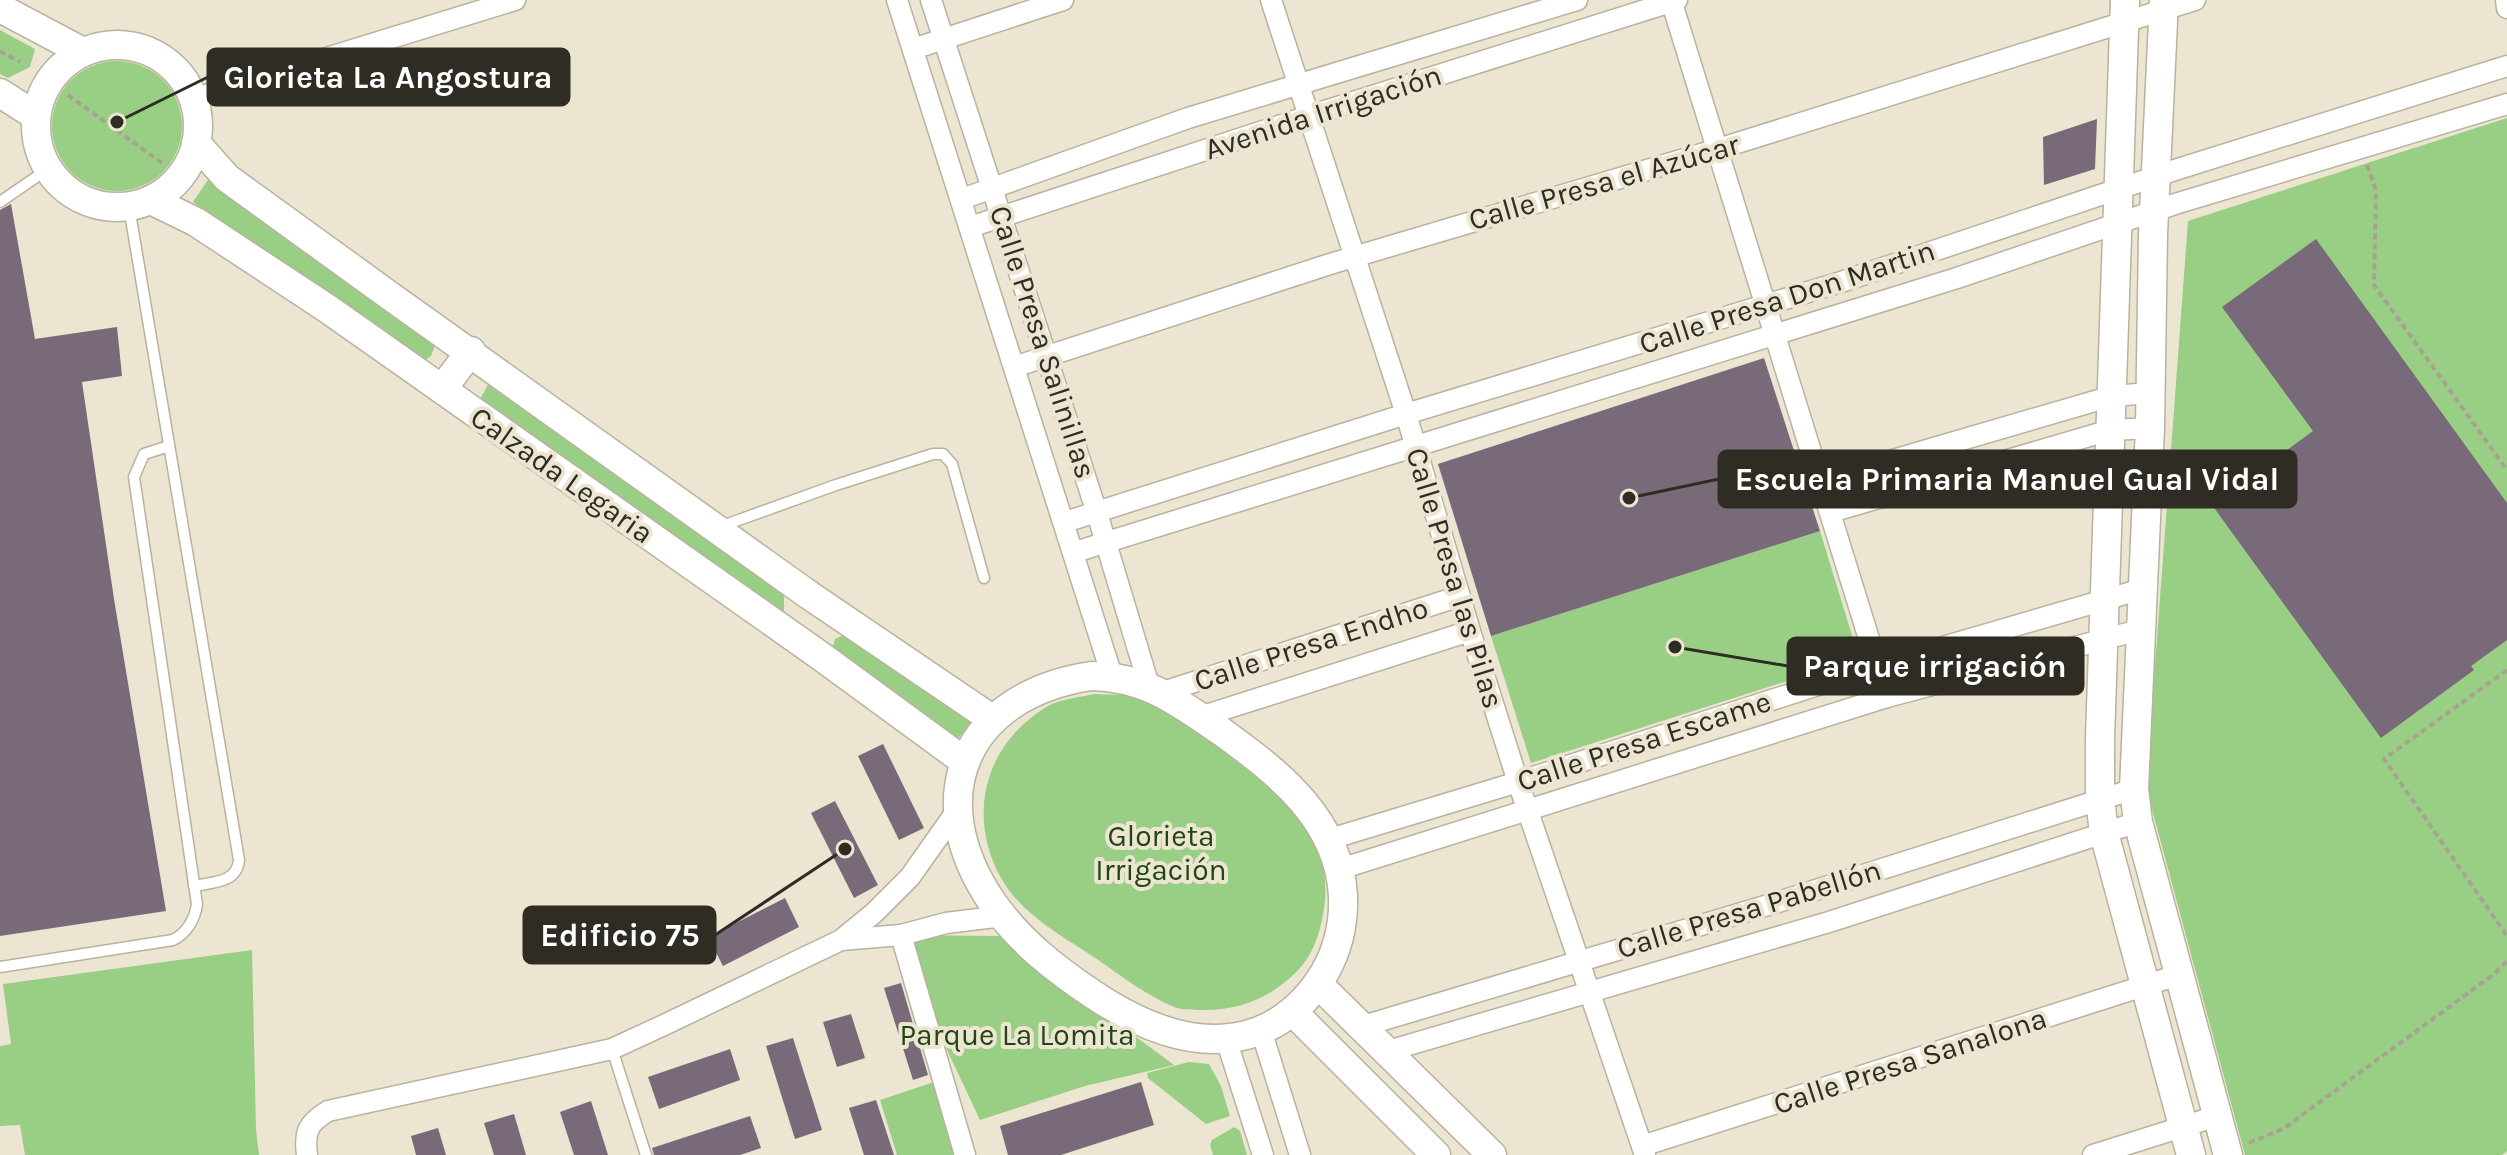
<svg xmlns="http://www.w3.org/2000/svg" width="2507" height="1155" font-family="Karla,sans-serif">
<rect width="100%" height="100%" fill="#ece5d1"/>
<!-- green -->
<g fill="#98cf84">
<polygon points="0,30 35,49 30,67 8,78 0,74"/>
<circle cx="117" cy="126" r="65"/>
<polygon points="2507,118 2507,1151 2502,1155 2245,1155 2146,787 2188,221"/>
<polygon points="214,171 436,343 431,356 415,367 193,202"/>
<polygon points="488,385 784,589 784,628 480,399"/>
<polygon points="1820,531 1859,658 1531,763 1491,636"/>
<polygon points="847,634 975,718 952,746 829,659 835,639"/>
<path d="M1095,694c13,1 29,0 42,3 20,4 41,22 58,32 70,43 148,97 127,191 -7,32 -18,49 -45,68 -24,17 -50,23 -79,22 -8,-1 -17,0 -24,-3 -28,-12 -53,-31 -77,-48 -35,-23 -75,-44 -96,-81 -35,-63 -16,-135 47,-172 13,-7 32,-9 47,-12z"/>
<polygon points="893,935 999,936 1174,1065 1085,1086 980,1120"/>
<polygon points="252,950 256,1130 259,1155 25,1155 20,1125 0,1126 0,1046 11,1044 3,984"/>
<polygon points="1189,1062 1209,1064 1221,1086 1230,1116 1206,1124 1148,1078 1147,1073"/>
<polygon points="937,1081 959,1155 897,1155 880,1100"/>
<polygon points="1234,1127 1240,1131 1247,1155 1213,1155 1210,1145 1212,1140"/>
</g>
<!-- building -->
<g fill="#786a78">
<polygon points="2097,119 2095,169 2044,185 2043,137"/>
<polygon points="11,204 35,339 117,327 122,376 82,382 114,599 166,911 0,936 0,210"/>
<polygon points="2316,239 2507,503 2507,640 2471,666 2474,670 2381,738 2212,505 2313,431 2222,307"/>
<polygon points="1764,358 1820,531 1491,636 1438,464"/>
<polygon points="883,744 924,828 899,840 858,756"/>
<polygon points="835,801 878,885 854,898 811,813"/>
<polygon points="785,898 799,927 723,966 708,937"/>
<polygon points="901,983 928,1075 913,1080 884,988"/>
<polygon points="851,1014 865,1058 837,1067 823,1022"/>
<polygon points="793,1038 822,1130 795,1139 766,1046"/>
<polygon points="730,1049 740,1080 659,1109 648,1077"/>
<polygon points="1141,1082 1154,1125 1061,1155 1008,1155 1000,1126"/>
<polygon points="876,1100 894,1155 864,1155 849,1108"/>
<polygon points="591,1101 608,1155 574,1155 560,1112"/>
<polygon points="514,1114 526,1155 494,1155 484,1123"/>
<polygon points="750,1116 761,1148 740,1155 654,1155 652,1148"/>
<polygon points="438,1128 446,1155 416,1155 411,1136"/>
</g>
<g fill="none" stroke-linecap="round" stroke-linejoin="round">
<defs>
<g id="lane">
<polyline points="0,202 48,169"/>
<path d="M129,207l110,653c-2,23 -26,22 -45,26"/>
<polyline points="722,526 836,485 933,454 943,454 952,464 984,578"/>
<path d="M0,967l173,-27c14,-7 22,-21 24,-36l-63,-427 10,-23 25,-8"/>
<polyline points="612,1049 646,1155"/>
</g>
<g id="street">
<polyline points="897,0 1112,676"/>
<polyline points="931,0 1097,513 1149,686"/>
<polyline points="1271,0 1406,414 1470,631 1518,782 1645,1155"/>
<polyline points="1671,0 1887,697"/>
<polyline points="2506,0 2507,8"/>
<polyline points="913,49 1063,0"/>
<polyline points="193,99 515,0"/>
<polyline points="962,199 1188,118 1577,0"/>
<polyline points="970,227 1309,116 1677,0"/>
<polyline points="1014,367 1330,264 1718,149 2195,0"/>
<polyline points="1821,481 2112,396 2151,393"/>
<polyline points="1831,512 2110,430 2150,428"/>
<polyline points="1065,522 1406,414 1841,282 2178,169 2507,66"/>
<polyline points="1075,552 1957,278 2175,204 2507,104"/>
<polyline points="1163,692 1460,596"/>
<polyline points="1200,717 1470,631"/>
<polyline points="1330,839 1518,782 1877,666 2142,589"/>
<polyline points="1340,869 1887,697 2139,630"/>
<polyline points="901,935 965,1155"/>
<polyline points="841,940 901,935 946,923 1003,916"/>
<polyline points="1363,1026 1775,903 2134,789"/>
<polyline points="1261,1030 1300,1155"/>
<polyline points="1226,1039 1263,1155"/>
<polyline points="1388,1051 1829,922 2138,822"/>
<polyline points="1642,1146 2178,975"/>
<path d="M307,1155c-3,-23 1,-32 21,-44l284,-62 52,-24 177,-85 33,-27 36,-36 48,-68"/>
<polyline points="2093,1155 2217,1116"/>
</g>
<g id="secondary">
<polyline points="2125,0 2100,738 2100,799 2104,833 2191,1155"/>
<polyline points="2164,0 2153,234 2150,428 2134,789 2138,822 2228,1155"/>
<polyline points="0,8 83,52"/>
<circle cx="117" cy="126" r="81"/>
<polyline points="0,93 36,116"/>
<polyline points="196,143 227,178 390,296 809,595 992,719"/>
<polyline points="151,200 196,222 328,309 822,657 964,761"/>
<polyline points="442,389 471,351"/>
<path d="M1091,676c56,1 87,26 131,56 57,41 117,88 121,164 1,26 -5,53 -18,76 -16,27 -36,47 -66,59 -58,22 -117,-4 -165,-36 -39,-26 -75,-54 -102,-93 -72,-106 -26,-207 99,-226z"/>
<polyline points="1318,984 1492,1155"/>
<polyline points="1294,1013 1436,1155"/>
</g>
</defs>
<!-- lane casing -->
<use href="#lane" stroke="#b9b29f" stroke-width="13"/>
<!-- street casing -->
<use href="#street" stroke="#b9b29f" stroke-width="23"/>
<!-- secondary casing -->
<use href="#secondary" stroke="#b9b29f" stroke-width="31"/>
<!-- path -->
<g stroke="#a7a292" stroke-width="4" stroke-dasharray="6 4" stroke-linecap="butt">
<polyline points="0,51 20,62"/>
<polyline points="68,95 162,163"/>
<polyline points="2367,165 2376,190 2374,285 2507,470"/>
<polyline points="2507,670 2384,759 2507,936"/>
<polyline points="2249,1143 2283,1129 2494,974 2507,961"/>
</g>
<!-- lane -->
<use href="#lane" stroke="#fff" stroke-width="10"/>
<!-- street -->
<use href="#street" stroke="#fff" stroke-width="20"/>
<!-- secondary -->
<use href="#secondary" stroke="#fff" stroke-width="28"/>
</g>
<g text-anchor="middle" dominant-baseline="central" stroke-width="8" stroke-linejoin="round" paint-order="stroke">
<!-- street labels -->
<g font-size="30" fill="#2f2c24" stroke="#ece5d1">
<text transform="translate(1323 112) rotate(-18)">Avenida Irrigación</text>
<text transform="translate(1604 182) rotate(-16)">Calle Presa el Azúcar</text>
<text transform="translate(1787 297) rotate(-18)">Calle Presa Don Martin</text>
<text transform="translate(1043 342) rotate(72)">Calle Presa Salinillas</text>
<text transform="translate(562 475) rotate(35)">Calzada Legaria</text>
<text transform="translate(1455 578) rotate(73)">Calle Presa las Pilas</text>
<text transform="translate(1311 644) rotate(-18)">Calle Presa Endho</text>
<text transform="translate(1644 741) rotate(-18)">Calle Presa Escame</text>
<text transform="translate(1749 909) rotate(-17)">Calle Presa Pabellón</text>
<text transform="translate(1910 1061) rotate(-18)">Calle Presa Sanalona</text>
</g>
<!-- park labels -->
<g font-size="30" fill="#224613" stroke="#ece5d1">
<text x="1161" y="836">Glorieta<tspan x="1161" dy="34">Irrigación</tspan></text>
<text x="1017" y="1035">Parque La Lomita</text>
</g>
</g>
<!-- callouts -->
<path fill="none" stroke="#2f2c24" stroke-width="3" d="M117 122L208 77M1629 498L1719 479M1675 647L1788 666M845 849L715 935"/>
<g fill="#2f2c24" stroke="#ece5d1" stroke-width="3">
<circle cx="117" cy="122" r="8"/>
<circle cx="1629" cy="498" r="8"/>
<circle cx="1675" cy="647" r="8"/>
<circle cx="845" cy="849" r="8"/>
</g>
<g fill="#2f2c24" stroke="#2f2c24" stroke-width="3">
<rect x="208" y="49" width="361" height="56" rx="8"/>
<rect x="1719" y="451" width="577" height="56" rx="8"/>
<rect x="1788" y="638" width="295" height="56" rx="8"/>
<rect x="524" y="907" width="191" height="56" rx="8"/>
</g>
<g font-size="32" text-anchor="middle" font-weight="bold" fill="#fff">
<text x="388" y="88">Glorieta La Angostura</text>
<text x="2007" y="490">Escuela Primaria Manuel Gual Vidal</text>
<text x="1935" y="677">Parque irrigación</text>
<text x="620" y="946">Edificio 75</text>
</g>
</svg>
